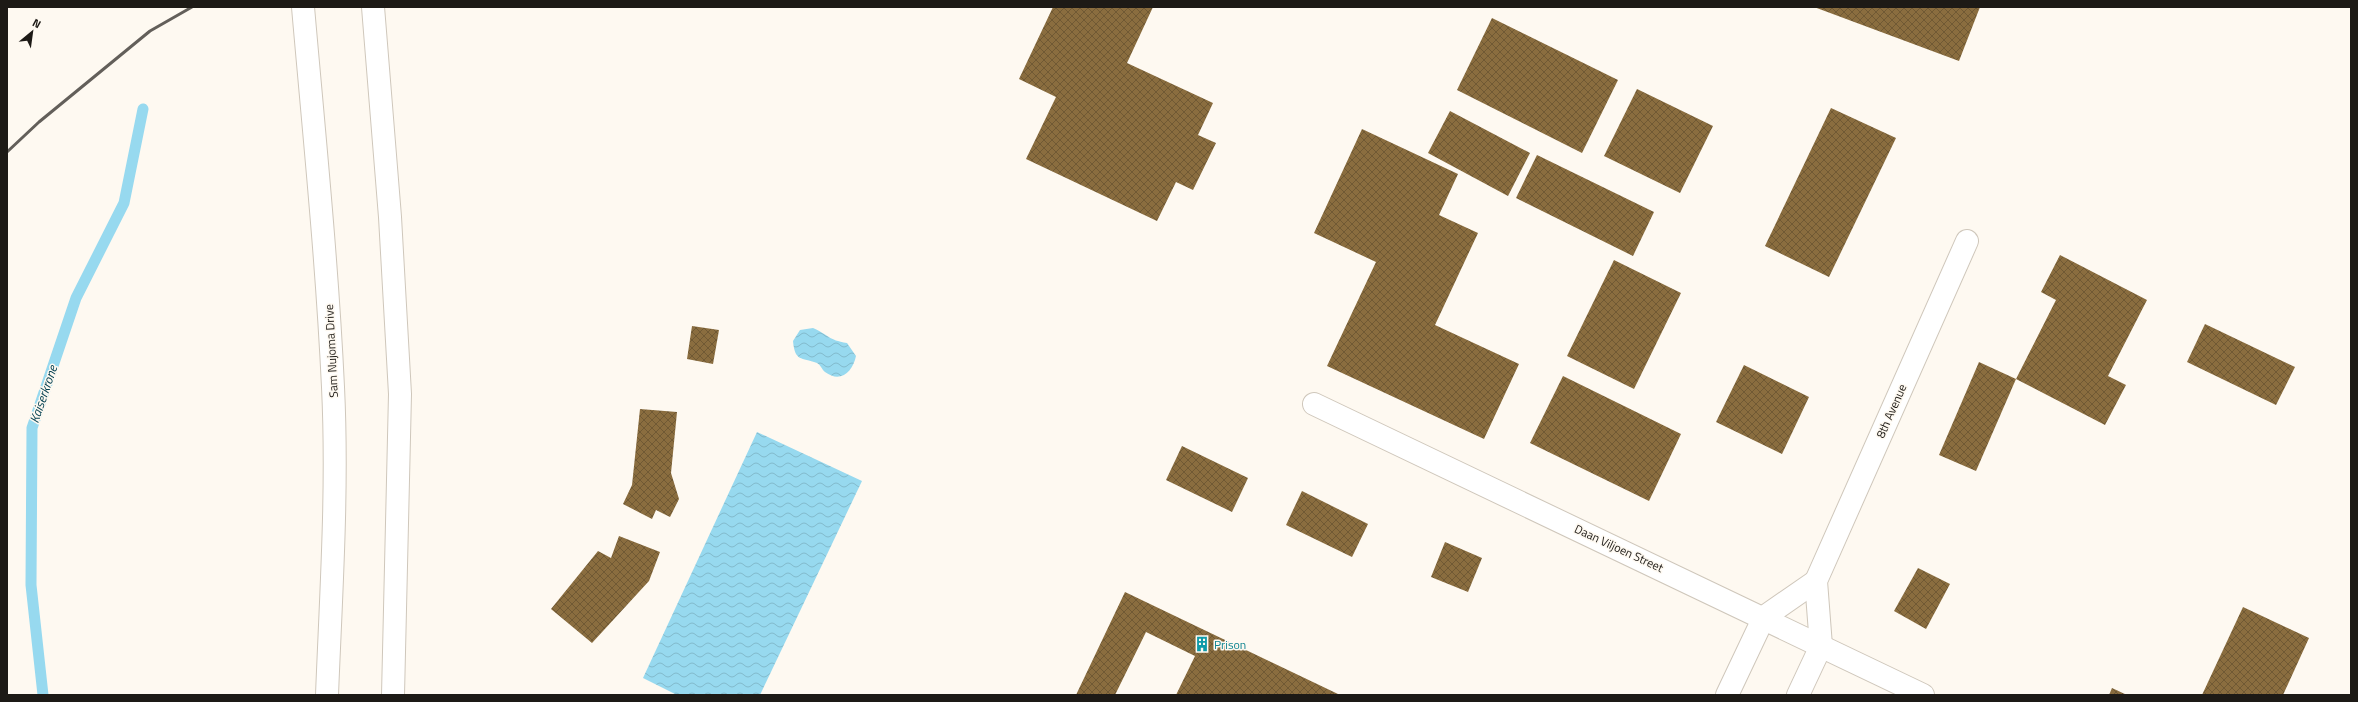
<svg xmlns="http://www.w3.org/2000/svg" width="2358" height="702" font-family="'Titillium Web',sans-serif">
<defs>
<pattern id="water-waves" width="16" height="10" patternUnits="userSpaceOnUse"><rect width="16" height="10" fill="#97d9ef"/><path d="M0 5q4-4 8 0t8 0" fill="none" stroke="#82bacc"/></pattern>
<pattern id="building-cross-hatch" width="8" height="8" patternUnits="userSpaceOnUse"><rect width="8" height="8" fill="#8a6d3f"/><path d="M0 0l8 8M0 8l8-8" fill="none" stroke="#705934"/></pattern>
</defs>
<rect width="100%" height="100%" fill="#fef9f1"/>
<!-- water -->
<g fill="url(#water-waves)">
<path d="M813,328c16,7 15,12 34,15l9,13c-3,15 -15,28 -31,16 -3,-2 -4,-7 -8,-9 -16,-6 -22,-1 -24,-22l7,-11z"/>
<polygon points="757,432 862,481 760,695 677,695 643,678"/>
</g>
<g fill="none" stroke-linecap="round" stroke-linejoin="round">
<!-- stream -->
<polyline stroke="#97d9ef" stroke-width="11" points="43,695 31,585 32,428 76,298 124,203 143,109"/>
</g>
<!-- building -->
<g fill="url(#building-cross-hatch)">
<polygon points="1053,7 1153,7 1127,63 1213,103 1198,135 1216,143 1193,190 1176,182 1157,221 1026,159 1056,97 1019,79"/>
<polygon points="1814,7 1980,7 1959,61"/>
<polygon points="1492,18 1618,80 1582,153 1457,90"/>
<polygon points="1637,89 1713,126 1680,193 1604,156"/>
<polygon points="1831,108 1896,138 1829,277 1765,246"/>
<polygon points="1450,111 1530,153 1508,196 1428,153"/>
<polygon points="1362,129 1458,174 1439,215 1478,233 1435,325 1519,364 1484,439 1327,366 1376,262 1314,233"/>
<polygon points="1537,155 1654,212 1633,256 1516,198"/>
<polygon points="2060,255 2147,300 2108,376 2126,385 2105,425 2016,379 2056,300 2041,292"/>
<polygon points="1614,260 1681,293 1634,389 1567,356"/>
<polygon points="2205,324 2295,367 2276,405 2187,362"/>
<polygon points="692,326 719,330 713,364 687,359"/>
<polygon points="1979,362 2016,379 1976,471 1939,455"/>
<polygon points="1744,365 1809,397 1782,454 1716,422"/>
<polygon points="1563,376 1681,434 1649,501 1530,443"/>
<polygon points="640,409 677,412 671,473 679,499 670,517 656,510 652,519 623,504 632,485"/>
<polygon points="1182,446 1248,478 1232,512 1166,480"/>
<polygon points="1302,491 1368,524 1352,557 1286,525"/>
<polygon points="619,536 660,552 649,581 592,643 551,609 598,551 611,558"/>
<polygon points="1445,542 1482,558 1468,592 1431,577"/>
<polygon points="1918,568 1950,584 1926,629 1894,611"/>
<polygon points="1125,592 1338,694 1337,695 1176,695 1195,656 1146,632 1115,695 1076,695"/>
<polygon points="2243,607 2309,638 2283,695 2202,695"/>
<polygon points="2112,688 2127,695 2109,695"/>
</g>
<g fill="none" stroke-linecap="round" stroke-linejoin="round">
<defs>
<g id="minor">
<polyline points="1314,404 1923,695"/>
<polyline points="1727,695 1764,617 1816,581"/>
<polyline points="1798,695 1821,646 1816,581 1967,241"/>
</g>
<g id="major">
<path d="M303,7c11,126 24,253 30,380 5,102 -2,206 -6,308"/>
<polyline points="373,7 390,217 400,394 393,695"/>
</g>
</defs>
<!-- minor casing -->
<use href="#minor" stroke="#cfc7bb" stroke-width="24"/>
<!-- major casing -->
<use href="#major" stroke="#cfc7bb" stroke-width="24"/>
<!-- minor -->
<use href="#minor" stroke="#fff" stroke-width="22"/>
<!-- major -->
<use href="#major" stroke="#fff" stroke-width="22"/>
<!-- rail -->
<polyline stroke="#635f5a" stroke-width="3" points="7,152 39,122 150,31 192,7"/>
</g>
<!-- icons -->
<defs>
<symbol id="building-bare" viewBox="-9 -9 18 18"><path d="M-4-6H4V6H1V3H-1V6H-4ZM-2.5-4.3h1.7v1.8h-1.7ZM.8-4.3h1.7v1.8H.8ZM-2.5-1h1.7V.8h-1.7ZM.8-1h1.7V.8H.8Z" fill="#0f9aa8" stroke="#fef9f1" stroke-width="2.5" paint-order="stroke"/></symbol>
</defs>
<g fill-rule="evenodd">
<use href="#building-bare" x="1191" y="633" width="22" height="22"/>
</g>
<g text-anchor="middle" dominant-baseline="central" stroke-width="3" stroke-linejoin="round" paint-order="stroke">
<!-- street labels -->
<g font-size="12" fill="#1d1a16" stroke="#fef9f1">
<text transform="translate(331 351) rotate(-93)">Sam Nujoma Drive</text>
<text transform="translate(1891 411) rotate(-66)">8th Avenue</text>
<text transform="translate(1619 548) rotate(25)">Daan Viljoen Street</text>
</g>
<!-- culture labels -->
<g font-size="12" fill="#0d838f" stroke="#fef9f1" text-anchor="start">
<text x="1214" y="644">Prison</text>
</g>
<!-- water labels -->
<g font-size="13" font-style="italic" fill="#074353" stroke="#fef9f1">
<text transform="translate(43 394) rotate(-71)">Kaiserkrone</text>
</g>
</g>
<!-- border -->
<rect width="2358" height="702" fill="none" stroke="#1d1a16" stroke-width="16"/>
<!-- north arrow -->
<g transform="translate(32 32) rotate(29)" stroke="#fef9f1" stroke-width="3" paint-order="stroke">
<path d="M0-3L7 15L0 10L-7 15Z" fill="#1d1a16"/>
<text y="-6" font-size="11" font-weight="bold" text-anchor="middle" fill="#1d1a16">N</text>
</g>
</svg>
